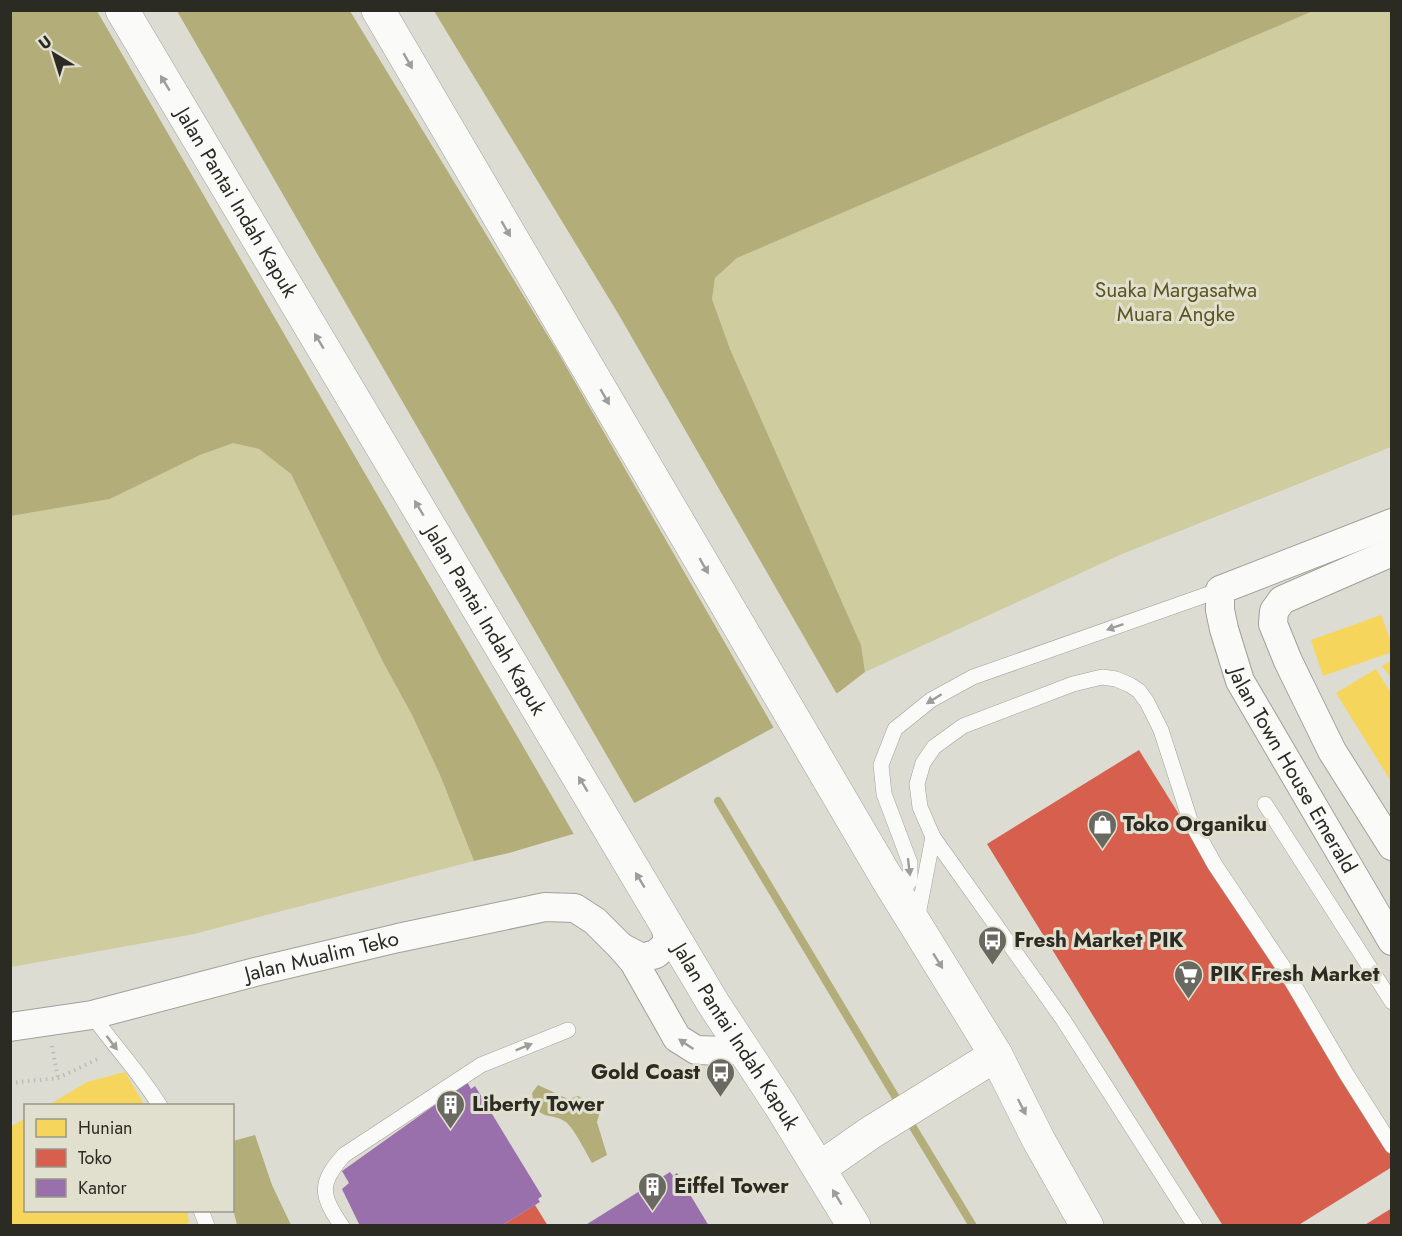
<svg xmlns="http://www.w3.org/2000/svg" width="1402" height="1236" font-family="Jost,sans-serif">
<rect width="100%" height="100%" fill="#dddcd3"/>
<!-- green -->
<g fill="#cfcca0">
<polygon points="1313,11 1391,11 1391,447 1122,554 865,672 861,645 730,349 712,299 715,278 737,258"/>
<polygon points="233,442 259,449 291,474 383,662 412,715 440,775 474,861 194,934 11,967 11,516 110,499 200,455"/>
</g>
<!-- water -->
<g fill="#b2ad79">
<polygon points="11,11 1313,11 737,258 715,278 712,299 730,349 861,645 865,672 839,692 583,831 509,853 474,861 440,775 412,715 383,662 291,474 259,449 233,443 200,455 110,499 11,516"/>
<path d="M538,1085l30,14 10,-3 23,12 -4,14 10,33 -15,8c-7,-12 -14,-27 -23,-38 -14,-16 -33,1 -37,-32z"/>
<polygon points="255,1135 272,1185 291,1225 237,1225 232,1205 233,1141"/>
</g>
<!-- pier -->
<g fill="#dddcd3">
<polygon points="97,11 177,11 636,806 575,836"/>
<polygon points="350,11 434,11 619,315 838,696 775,730 559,354"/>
</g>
<!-- homes -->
<g fill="#f6d55c">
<polygon points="1381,615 1392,645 1392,652 1323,676 1311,640"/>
<polygon points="1392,660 1392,680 1382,666"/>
<polygon points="1376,669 1392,695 1392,783 1336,693"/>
<polygon points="125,1072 145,1106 47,1106 87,1082"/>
<polygon points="26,1118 26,1210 187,1210 189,1223 179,1226 10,1226 10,1127"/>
</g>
<!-- shops -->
<g fill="#d6604d">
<polygon points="1139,750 1392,1157 1392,1167 1297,1226 1223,1226 987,844"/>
<polygon points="535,1205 548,1226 501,1226"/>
<polygon points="1392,1208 1392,1226 1363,1226"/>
</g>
<!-- offices -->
<g fill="#9970ab">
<polygon points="467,1082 471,1089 475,1086 542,1196 538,1199 540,1202 501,1226 360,1226 342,1189 349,1183 342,1171"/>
<polygon points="670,1172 673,1176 677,1173 709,1226 584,1226"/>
</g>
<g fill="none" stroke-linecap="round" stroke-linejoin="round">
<!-- stream -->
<g stroke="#b2ad79" stroke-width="8">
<polyline points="718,801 901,1106"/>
<polyline points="908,1119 973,1226"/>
</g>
<defs>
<g id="service">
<polyline points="1265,804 1392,1002"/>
<polyline points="898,896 910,881 910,863 884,794 881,765 895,729 931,700 973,677 1220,590"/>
<polyline points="917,920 933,837"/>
<path d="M92,1015c22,31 48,58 68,91"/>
<polyline points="201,1210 207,1226"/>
<path d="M342,1226c-22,-31 -23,-43 2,-71l137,-90 87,-35"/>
<polyline points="1195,1226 1062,1018 933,837 920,807 917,784 923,763 934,747 963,726 1073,684 1102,677 1116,679 1130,685 1139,691 1147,702 1161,730 1190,820 1215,865 1284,968 1347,1075 1392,1146"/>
</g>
<g id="minor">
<path id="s1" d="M1392,523l-172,67v20l4,19 16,52 152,260"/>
<polyline points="1392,552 1282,600 1274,611 1273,624 1288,661 1332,751 1392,846"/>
<polyline points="621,947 642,958 656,954 668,943 665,922"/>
<path id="s2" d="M10,1027l82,-12 167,-44 139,-33 147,-31 30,1 20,13 26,26 13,15 43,76 19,12 31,1 14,-5"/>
</g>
<g id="secondary">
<path id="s3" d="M122,10l591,993 67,102 74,121"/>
<polyline points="378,10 885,875 996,1055 1038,1139 1087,1226"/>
<polyline points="820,1168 870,1133 996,1055"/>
</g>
</defs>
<!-- service casing -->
<use href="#service" stroke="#a1a19a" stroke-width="16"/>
<!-- minor casing -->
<use href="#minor" stroke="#a1a19a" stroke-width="30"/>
<!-- secondary casing -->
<use href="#secondary" stroke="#a1a19a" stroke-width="34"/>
<!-- path -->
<g stroke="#bcbcb9" stroke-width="4" stroke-dasharray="1.5 4.5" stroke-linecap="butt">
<polyline points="52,1046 58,1078"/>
<polyline points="10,1083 58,1078 100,1058"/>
</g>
<!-- service -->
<use href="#service" stroke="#fafaf8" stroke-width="15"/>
<!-- minor -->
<use href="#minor" stroke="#fafaf8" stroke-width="28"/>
<!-- secondary -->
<use href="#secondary" stroke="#fafaf8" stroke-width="33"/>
</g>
<!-- one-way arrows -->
<defs><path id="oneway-solid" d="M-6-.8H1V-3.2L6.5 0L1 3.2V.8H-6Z" transform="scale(1.5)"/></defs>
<g fill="#9d9d99">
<use href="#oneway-solid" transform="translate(408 61) rotate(60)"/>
<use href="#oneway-solid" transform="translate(165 83) rotate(-121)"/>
<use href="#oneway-solid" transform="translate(506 229) rotate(60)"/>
<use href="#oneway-solid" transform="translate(319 341) rotate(-121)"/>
<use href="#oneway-solid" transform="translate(605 397) rotate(60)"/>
<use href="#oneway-solid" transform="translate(419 508) rotate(-121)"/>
<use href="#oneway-solid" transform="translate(704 566) rotate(60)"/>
<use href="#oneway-solid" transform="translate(1115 627) rotate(161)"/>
<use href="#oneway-solid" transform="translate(934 699) rotate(148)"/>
<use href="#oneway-solid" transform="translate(583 784) rotate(-121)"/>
<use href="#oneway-solid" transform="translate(909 867) rotate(83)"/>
<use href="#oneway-solid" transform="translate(640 880) rotate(-121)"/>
<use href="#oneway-solid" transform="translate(938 961) rotate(58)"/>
<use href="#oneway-solid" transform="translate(112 1043) rotate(53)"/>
<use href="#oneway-solid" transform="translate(686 1044) rotate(-146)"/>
<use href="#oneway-solid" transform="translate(524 1047) rotate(-22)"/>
<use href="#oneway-solid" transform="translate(1022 1107) rotate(63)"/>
<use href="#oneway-solid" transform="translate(837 1197) rotate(-121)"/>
</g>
<!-- icons -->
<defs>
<symbol id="shop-pin" viewBox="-11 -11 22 30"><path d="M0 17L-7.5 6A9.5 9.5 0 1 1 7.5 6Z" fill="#696961" stroke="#e1e0cf"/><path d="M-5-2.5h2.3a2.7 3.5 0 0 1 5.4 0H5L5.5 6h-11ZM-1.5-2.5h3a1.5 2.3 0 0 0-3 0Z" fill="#fff"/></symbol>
<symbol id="bus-pin" viewBox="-11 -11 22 30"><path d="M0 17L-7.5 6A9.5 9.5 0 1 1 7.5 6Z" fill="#696961" stroke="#e1e0cf"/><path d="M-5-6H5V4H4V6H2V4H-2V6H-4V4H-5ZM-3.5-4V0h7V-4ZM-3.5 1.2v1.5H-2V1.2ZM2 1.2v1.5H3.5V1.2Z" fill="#fff"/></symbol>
<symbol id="supermarket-pin" viewBox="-11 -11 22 30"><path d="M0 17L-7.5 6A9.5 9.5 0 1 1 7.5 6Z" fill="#696961" stroke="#e1e0cf"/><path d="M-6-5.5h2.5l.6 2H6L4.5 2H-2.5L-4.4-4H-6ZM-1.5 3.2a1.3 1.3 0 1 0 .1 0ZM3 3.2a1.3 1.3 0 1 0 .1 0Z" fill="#fff"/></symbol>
<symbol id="building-pin" viewBox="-11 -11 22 30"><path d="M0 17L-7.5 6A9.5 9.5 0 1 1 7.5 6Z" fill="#696961" stroke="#e1e0cf"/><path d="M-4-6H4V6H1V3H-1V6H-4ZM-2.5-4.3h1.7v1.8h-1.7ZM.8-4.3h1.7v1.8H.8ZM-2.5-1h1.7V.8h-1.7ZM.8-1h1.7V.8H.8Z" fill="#fff"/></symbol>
</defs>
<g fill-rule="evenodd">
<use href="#shop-pin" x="1086" y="808" width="33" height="45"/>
<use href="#bus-pin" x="976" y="924" width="33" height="45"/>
<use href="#supermarket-pin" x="1172" y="958" width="33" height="45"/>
<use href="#bus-pin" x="704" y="1056" width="33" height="45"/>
<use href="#building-pin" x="434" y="1088" width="33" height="45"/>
<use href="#building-pin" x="636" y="1170" width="33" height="45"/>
</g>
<g text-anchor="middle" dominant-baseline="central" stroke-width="6" stroke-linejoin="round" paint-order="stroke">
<!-- street labels -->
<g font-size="21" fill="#2b2b24" stroke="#e1e0cf">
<text stroke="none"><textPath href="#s3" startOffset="224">Jalan Pantai Indah Kapuk</textPath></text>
<text stroke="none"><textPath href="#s3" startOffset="710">Jalan Pantai Indah Kapuk</textPath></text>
<text stroke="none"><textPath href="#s1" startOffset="382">Jalan Town House Emerald</textPath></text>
<text stroke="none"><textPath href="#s2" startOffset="320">Jalan Mualim Teko</textPath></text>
<text stroke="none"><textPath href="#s3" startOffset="1196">Jalan Pantai Indah Kapuk</textPath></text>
</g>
<!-- park labels -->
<g font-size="21" fill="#5b5620" stroke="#e1e0cf">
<text x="1176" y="290">Suaka Margasatwa<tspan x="1176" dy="24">Muara Angke</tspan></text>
</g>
<!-- poi labels -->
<g font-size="21" font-weight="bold" fill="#2b2b24" stroke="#e1e0cf" text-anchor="start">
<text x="1123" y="824">Toko Organiku</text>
<text x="1014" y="940">Fresh Market PIK</text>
<text x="1210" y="974">PIK Fresh Market</text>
<text x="700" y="1072" text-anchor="end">Gold Coast</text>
<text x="472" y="1104">Liberty Tower</text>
<text x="674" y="1186">Eiffel Tower</text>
</g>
</g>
<!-- border -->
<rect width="1402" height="1236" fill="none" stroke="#2b2b24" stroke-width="24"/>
<!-- legend -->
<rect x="24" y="1104" width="210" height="108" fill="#e1e0cf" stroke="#98988b" stroke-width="1.5"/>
<rect x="36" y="1119" width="30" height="18" fill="#f6d55c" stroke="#98988b" stroke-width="1.5"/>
<text x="78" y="1134" font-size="18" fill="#2b2b24">Hunian</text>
<rect x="36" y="1149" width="30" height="18" fill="#d6604d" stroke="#98988b" stroke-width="1.5"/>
<text x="78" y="1164" font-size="18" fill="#2b2b24">Toko</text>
<rect x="36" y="1179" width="30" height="18" fill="#9970ab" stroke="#98988b" stroke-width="1.5"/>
<text x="78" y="1194" font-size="18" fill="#2b2b24">Kantor</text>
<!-- north arrow -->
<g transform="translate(54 54) rotate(322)" stroke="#e1e0cf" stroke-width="4.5" paint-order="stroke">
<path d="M0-4.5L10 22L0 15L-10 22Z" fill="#2b2b24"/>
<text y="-9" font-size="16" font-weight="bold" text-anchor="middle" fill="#2b2b24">U</text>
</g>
</svg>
